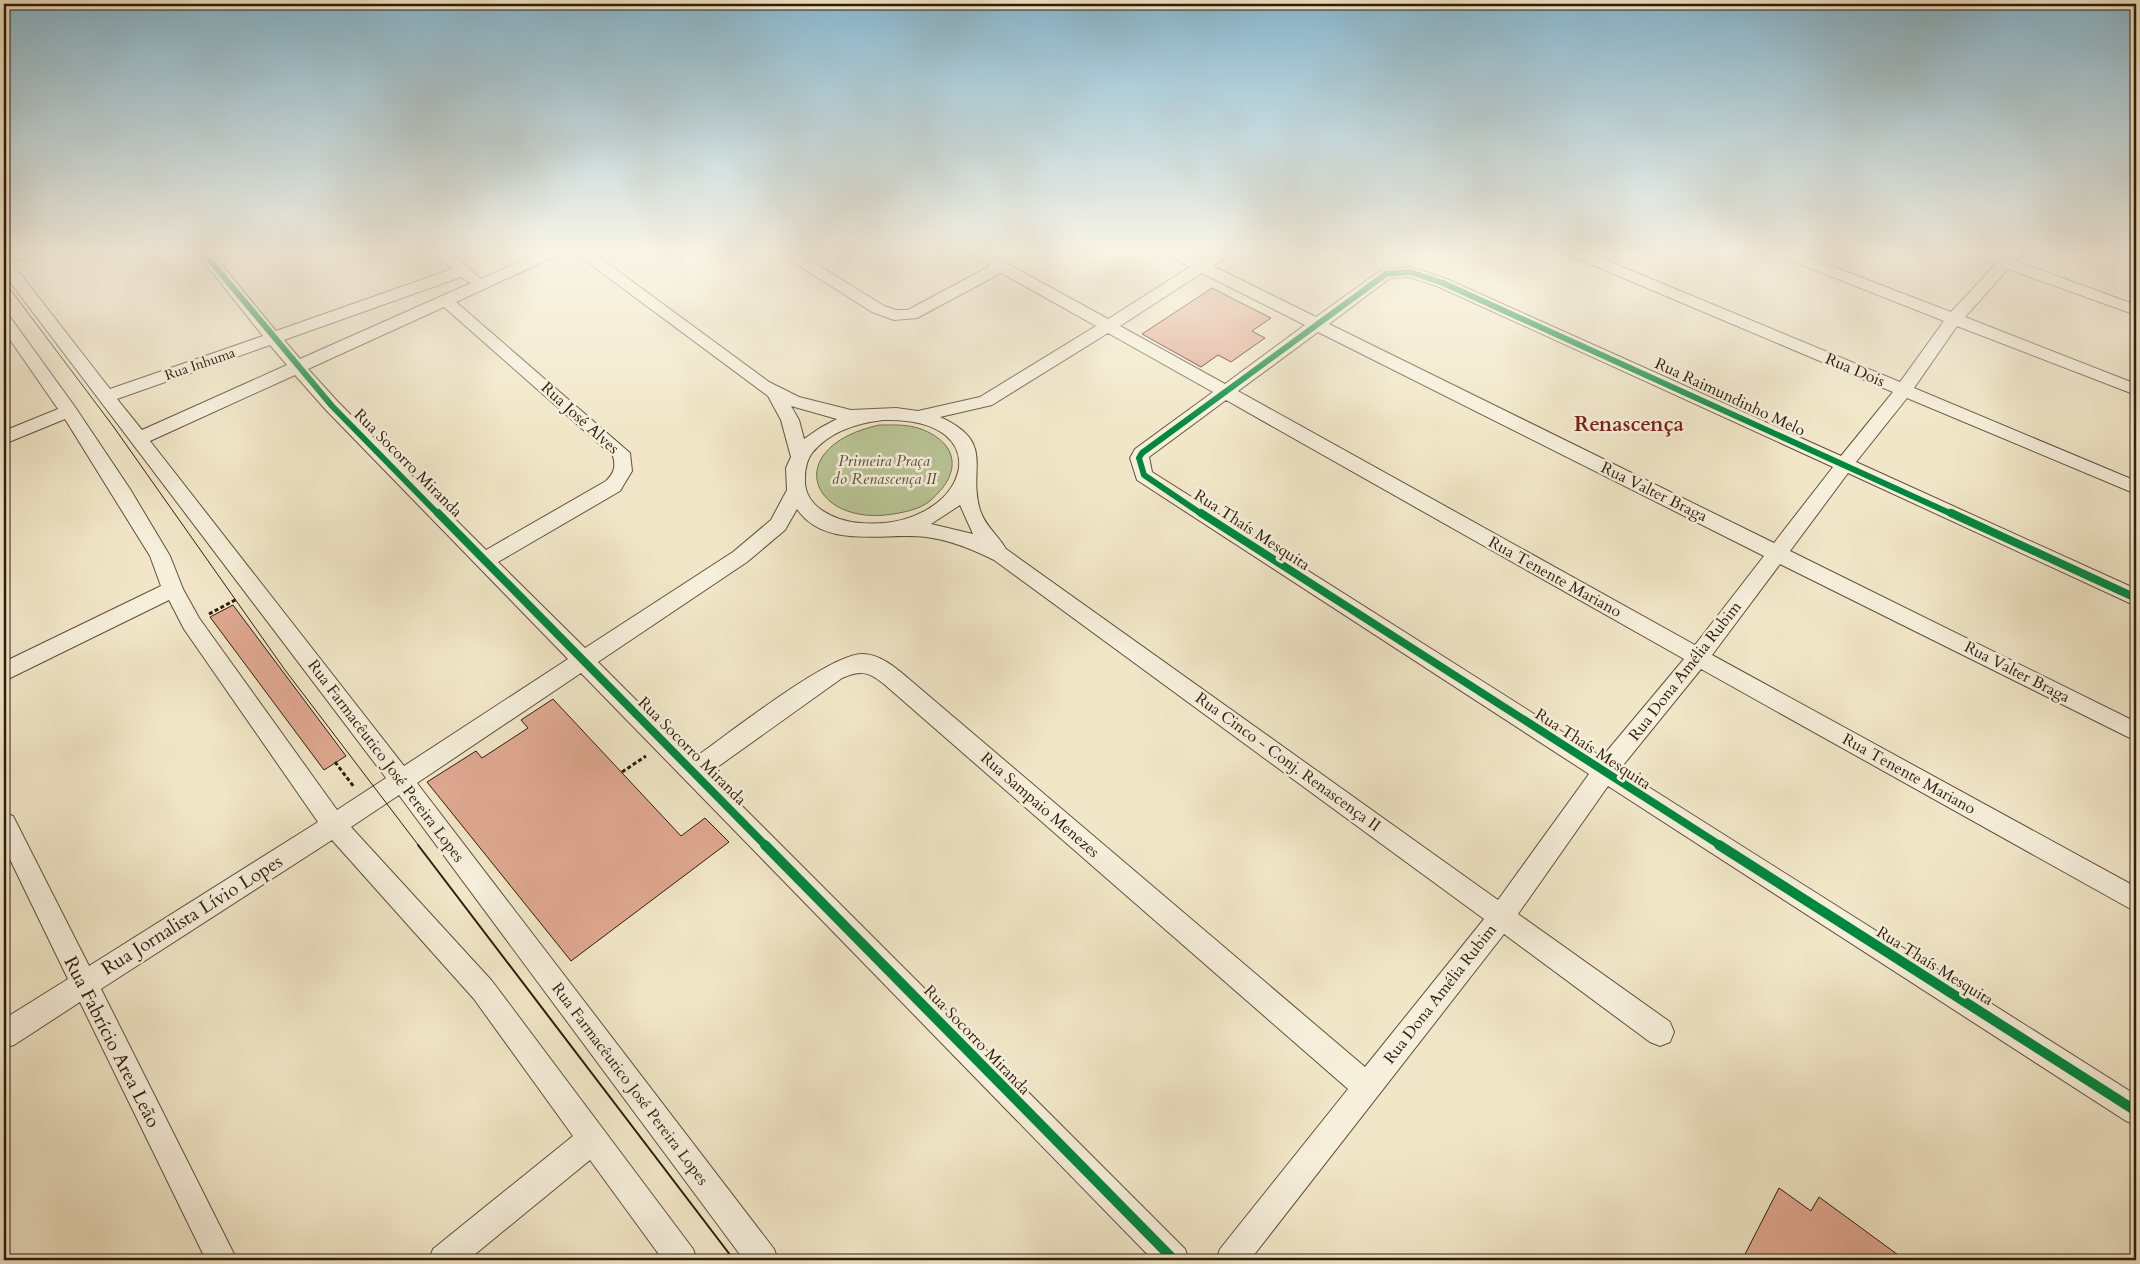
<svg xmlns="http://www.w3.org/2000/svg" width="2140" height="1264" font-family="Cardo,serif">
<rect width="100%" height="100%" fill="#f1e7c8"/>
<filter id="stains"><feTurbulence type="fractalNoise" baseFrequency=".004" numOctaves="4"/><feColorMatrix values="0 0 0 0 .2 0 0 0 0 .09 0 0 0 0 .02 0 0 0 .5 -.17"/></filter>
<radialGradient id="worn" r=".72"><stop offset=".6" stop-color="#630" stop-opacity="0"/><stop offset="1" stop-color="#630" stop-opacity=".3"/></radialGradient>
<!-- green -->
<path fill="#b9c596" stroke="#747050" d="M879,425c14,0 28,-1 42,4 37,14 41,43 12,69 -8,9 -23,13 -34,15 -87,18 -122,-65 -20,-88z"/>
<!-- building -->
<g fill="#e0a891" stroke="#2f1c0b">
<polygon points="1212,288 1271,318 1252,331 1265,338 1231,362 1218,355 1201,367 1142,334"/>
<polygon points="233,605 346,756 324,770 210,617"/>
<polygon points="553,699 681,836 705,818 729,842 571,961 427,782 476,751 482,758 528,728 521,720"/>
<polygon points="1779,1188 1811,1211 1819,1197 1905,1260 1742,1260"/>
</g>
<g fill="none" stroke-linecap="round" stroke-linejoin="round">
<defs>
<path id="minor" d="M14,252h22l-2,3 -23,7 99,127 153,-53 -67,-84h15l65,79 176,-62 -18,-17h16l31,27 60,-27h19l-2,3 -102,47 174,151 2,18 -12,20 -122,71 87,86 148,-96 38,-32 16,-30 -1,-22 5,-11 -10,-37 -13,-24 -190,-141 -2,-3h16l177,130 30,15 52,13 45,-2 22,3 62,-14 116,-71 -95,-53 -84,45 -23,2 -22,-8 -90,-57 -2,-3h17l87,54 12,4h12l82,-44 -22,-14h18l122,67 82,-52 -23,-12 -2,-3h18l18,8 14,-8h17l-2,3 -17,11 103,51 64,-46 30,-4 39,13 392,176 52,-64 -324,-137 -2,-3h19l314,130 44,-61 -167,-66 -2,-3h20l156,60 45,-48 -24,-9 -2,-3h20l13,4 4,-4h15l-6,9 120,44v10l-128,-46 -43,48 171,67v11l-179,-69 -43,62 222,93v13l-229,-96 -51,64 280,127v17l-288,-133 -58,78 346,171v19l-356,-177 -68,91 424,232v25l-435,-243 -81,100 516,326v30l-10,-4 -518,-335 -90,128 152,108 4,10 -4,10 -10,4 -10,-4 -146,-108 -254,326h-34l4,-11 128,-160 -464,-405c-16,-13 -24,-14 -42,-6l-133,95 476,476 4,11h-36l-572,-587 -164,110 357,466 4,11h-34l-345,-465 -48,32 141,154 201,268 4,11h-34l-73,-100 -122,100h-39l4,-11 140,-113 -99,-137 -142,-159 -231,149 136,271h-31l-126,-258 -66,43 -10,3v-29l64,-40 -64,-132v-34l9,3 76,150 229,-144 -134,-193 -15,-29 -165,81v-19l157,-76 -11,-30 -85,-137 -61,25v-13l54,-22 -54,-78v-16l6,2 65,90 55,82 40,67 13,33 16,29 138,192 49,-32 -382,-504v-20zM1202,273l103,52 -80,59 -105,-58zM461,277l10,6 -171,76 -16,-19zM1409,277l28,9 396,181 -59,76 -445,-219 61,-46zM444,307l169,149c3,11 1,17 -7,25l-120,69 -148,-148 -30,-33zM1318,332l446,224 -69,89 -457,-254zM1108,333l105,59 -78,57 -5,9 7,22 452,294 -91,126 -492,-351c-8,-14 -21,-23 -26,-39 -13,-42 17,-67 -40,-93l52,-12zM270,345l17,20 -145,65 -25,-31zM295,375l31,35 242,249 -164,107 -254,-325zM1226,400l458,259 -82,98 -450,-285 -3,-15zM791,406l46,13 -17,9 -16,11 -5,-19zM883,420c122,-4 85,112 -23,103 -25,-2 -57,-16 -55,-45 0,-9 2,-18 7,-25 17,-21 45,-30 71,-33zM960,505l13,29 -42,-10zM797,509c28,41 87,23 129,28 24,3 46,12 68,23l490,359 -119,148 -456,-388c-13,-11 -29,-25 -47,-25 -33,0 -136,82 -168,104l-96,-96 149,-100 38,-32z"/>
</defs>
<!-- minor casing -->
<use href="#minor" stroke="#604f3a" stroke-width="2"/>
<!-- path -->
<g stroke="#2f1c0b" stroke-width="3" stroke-dasharray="4 2.5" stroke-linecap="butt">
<polyline points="209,614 237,599"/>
<polyline points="335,762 354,787"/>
<polyline points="622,772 646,756"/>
</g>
<!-- minor -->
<use href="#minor" fill="#f6efdb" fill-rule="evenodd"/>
<!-- tram-far1 -->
<polyline stroke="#2f1c0b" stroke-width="1" points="4,281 113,426 285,670 419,846"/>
<!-- tram -->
<polyline stroke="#2f1c0b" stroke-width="2" points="418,845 734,1260"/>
<defs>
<g id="cycleway-far2">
<polyline points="203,252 332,406 439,515"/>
<polyline points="1203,515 1144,475 1139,458 1142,453 1386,274 1410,272 1443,283 1954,515"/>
</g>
<g id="cycleway-far1">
<polyline points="438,513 766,846"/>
<polyline points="1201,513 1721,846"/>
<polyline points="1951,513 2136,598"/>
</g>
<g id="cycleway">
<polyline points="765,845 1174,1260"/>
<polyline points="1719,845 2136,1111"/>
</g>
</defs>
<!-- cycleway-far2 casing -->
<use href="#cycleway-far2" stroke="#f6efdb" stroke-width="9"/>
<!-- cycleway-far1 casing -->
<use href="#cycleway-far1" stroke="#f6efdb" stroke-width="11"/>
<!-- cycleway casing -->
<use href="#cycleway" stroke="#f6efdb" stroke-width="13"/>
<!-- cycleway-far2 -->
<use href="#cycleway-far2" stroke="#00873e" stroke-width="6"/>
<!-- cycleway-far1 -->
<use href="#cycleway-far1" stroke="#00873e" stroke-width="8"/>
<!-- cycleway -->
<use href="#cycleway" stroke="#00873e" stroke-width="10"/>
</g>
<!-- sky -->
<linearGradient id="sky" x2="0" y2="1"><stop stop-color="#89b9d1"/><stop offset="0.59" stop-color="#f9f4e6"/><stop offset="1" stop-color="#f9f4e6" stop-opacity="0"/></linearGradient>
<rect width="2140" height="428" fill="url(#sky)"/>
<g text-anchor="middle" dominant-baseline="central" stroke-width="5" stroke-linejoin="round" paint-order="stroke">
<!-- far-street labels -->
<g font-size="14" fill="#2f1c0b" stroke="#f6efdb">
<text transform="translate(200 364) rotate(-19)">Rua Inhuma</text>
</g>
<!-- street labels -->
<g font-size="16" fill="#2f1c0b" stroke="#f6efdb">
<text transform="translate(1855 370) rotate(23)">Rua Dois</text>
<text transform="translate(1730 397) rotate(25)">Rua Raimundinho Melo</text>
<text transform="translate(580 418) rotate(42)">Rua José Alves</text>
<text transform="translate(408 463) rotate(45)">Rua Socorro Miranda</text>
<text transform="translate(1654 492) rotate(26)">Rua Valter Braga</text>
<text transform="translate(1252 530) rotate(33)">Rua Thaís Mesquita</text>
<text transform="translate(1555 577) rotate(29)">Rua Tenente Mariano</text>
<text transform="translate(1685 671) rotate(-52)">Rua Dona Amélia Rubim</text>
<text transform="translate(2017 672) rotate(27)">Rua Valter Braga</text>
<text transform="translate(1593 749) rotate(33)">Rua Thaís Mesquita</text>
<text transform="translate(692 751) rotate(45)">Rua Socorro Miranda</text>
<text transform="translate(386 761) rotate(53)">Rua Farmacêutico José Pereira Lopes</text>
<text transform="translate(1288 762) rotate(36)">Rua Cinco - Conj. Renascença II</text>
<text transform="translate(1909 774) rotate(29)">Rua Tenente Mariano</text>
<text transform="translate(1040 805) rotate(41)">Rua Sampaio Menezes</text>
<text transform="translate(1935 966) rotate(32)">Rua Thaís Mesquita</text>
<text transform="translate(1440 994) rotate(-52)">Rua Dona Amélia Rubim</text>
<text transform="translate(977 1040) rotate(46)">Rua Socorro Miranda</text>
<text transform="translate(630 1084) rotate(53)">Rua Farmacêutico José Pereira Lopes</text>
</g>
<!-- park labels -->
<g font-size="16" font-style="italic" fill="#584f35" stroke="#f6efdb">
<text x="884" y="461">Primeira Praça<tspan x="884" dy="18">do Renascença II</tspan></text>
</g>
<!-- near-street labels -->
<g font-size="19" fill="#2f1c0b" stroke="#f6efdb">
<text transform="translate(192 915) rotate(-32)">Rua Jornalista Lívio Lopes</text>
<text transform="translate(112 1042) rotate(63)">Rua Fabrício Area Leão</text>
</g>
<!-- district labels -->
<g font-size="21" font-weight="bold" fill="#7a1f14" stroke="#f6efdb">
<text x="1629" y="424">Renascença</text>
</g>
</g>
<!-- margin -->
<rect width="2140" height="1264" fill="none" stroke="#f1e7c8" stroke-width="20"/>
<rect x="5" y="5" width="2130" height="1254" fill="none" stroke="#2f1c0b" stroke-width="2.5"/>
<rect x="10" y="10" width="2120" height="1244" fill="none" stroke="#2f1c0b"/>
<rect width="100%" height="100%" filter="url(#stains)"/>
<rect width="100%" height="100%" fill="url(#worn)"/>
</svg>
